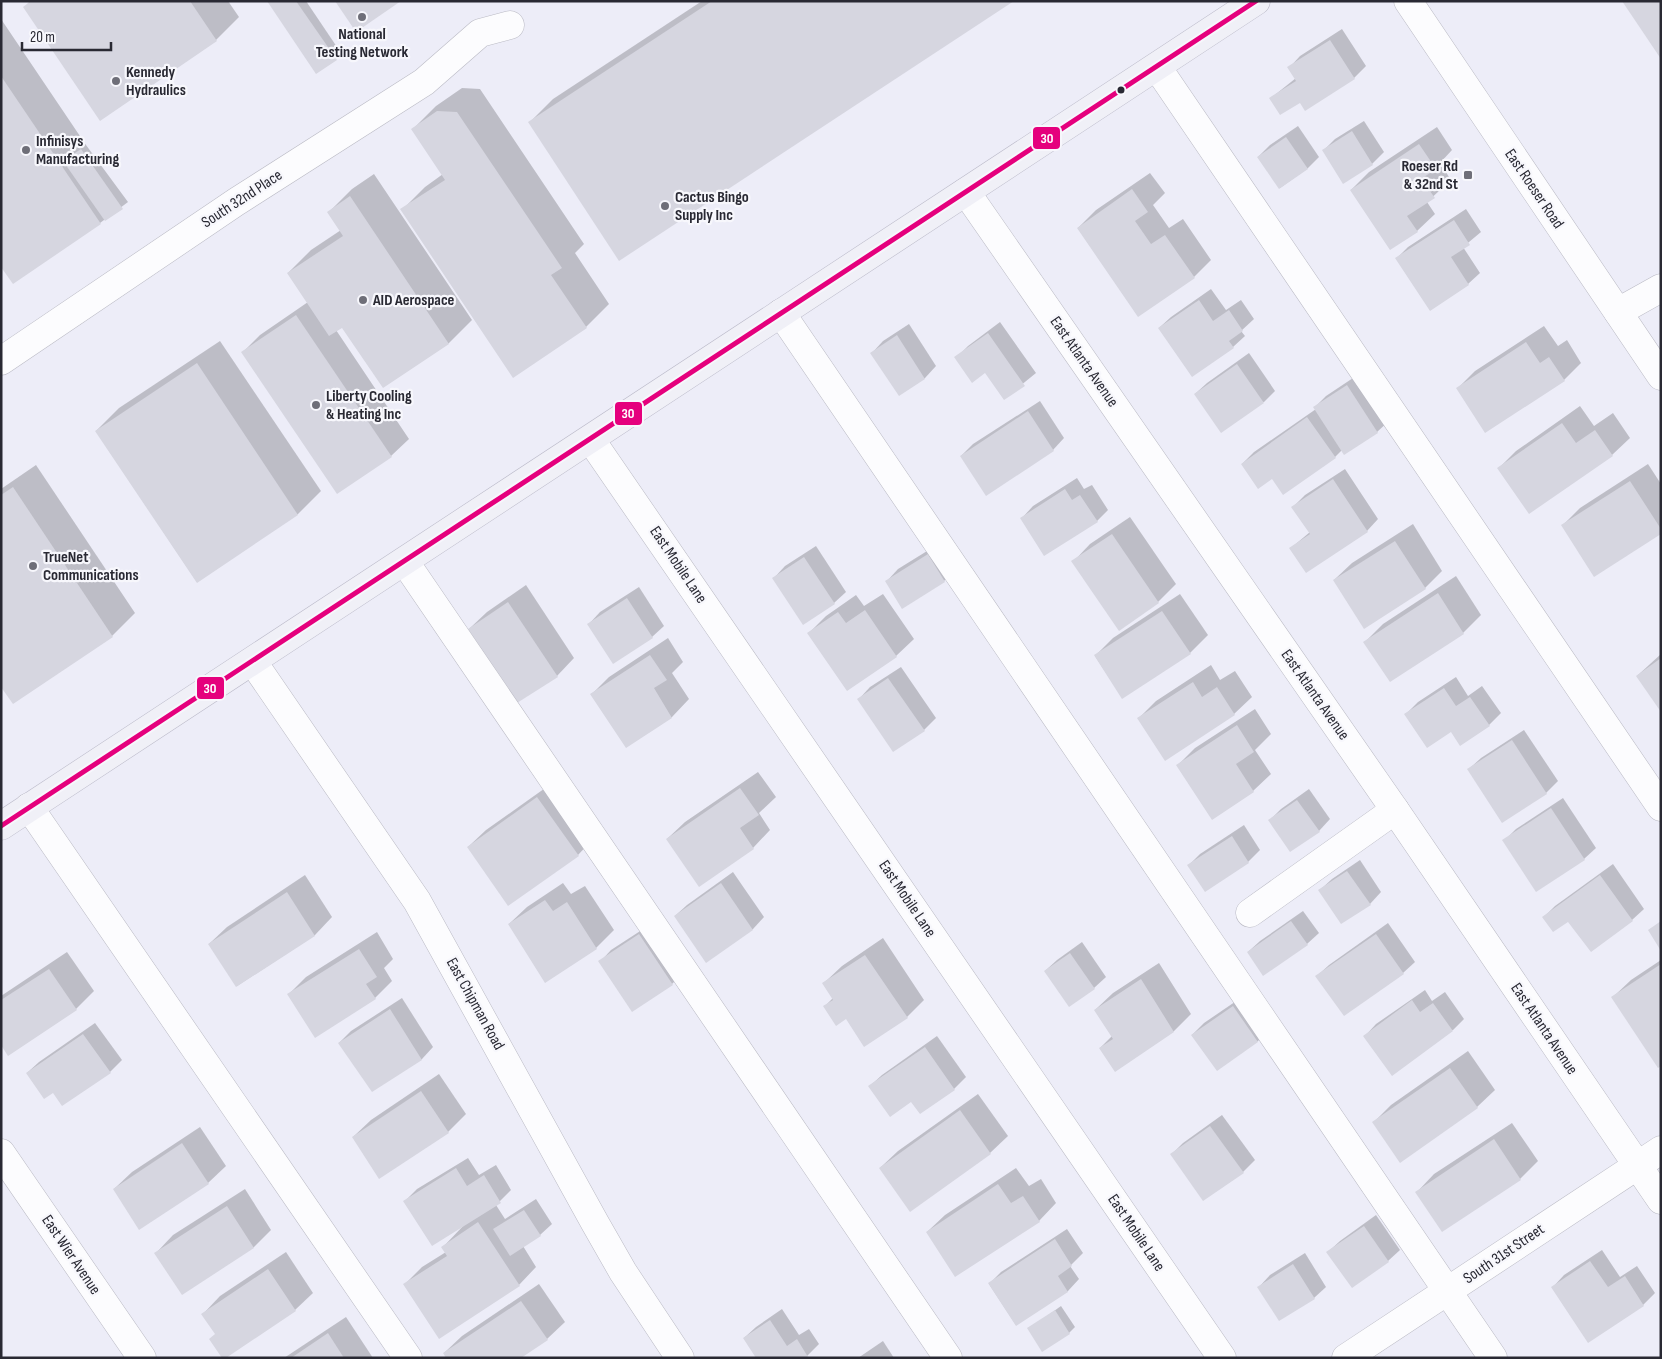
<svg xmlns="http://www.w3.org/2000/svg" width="1662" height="1359" font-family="'Sofia Sans Condensed',sans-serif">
<rect width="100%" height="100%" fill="#ededf8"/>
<!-- shadow -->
<g fill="#0003">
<polygon points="30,1 228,1 239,17 216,40 25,7"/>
<polygon points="268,1 306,1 341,53 336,59"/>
<polygon points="702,1 1012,1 530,122 553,99"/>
<polygon points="1,19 86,145 128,202 100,223 1,265"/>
<polygon points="1342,29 1366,66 1354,78 1300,101 1271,98 1296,78 1289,68 1300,56"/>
<polygon points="462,88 480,89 584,244 575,253 609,304 586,327 402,210 425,187 443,174 413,129 436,106"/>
<polygon points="1364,121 1384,152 1372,164 1323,151 1335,139"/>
<polygon points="1298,126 1319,157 1308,168 1280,188 1258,157 1270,145"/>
<polygon points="1437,127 1452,150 1440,163 1451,180 1427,202 1435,214 1417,231 1351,190 1369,172"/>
<polygon points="1150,173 1165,193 1153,205 1169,228 1183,219 1211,260 1194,277 1078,228 1096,210"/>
<polygon points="374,174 472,320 449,343 384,386 343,326 336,330 409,439 391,456 243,352 260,335 308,302 288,273 311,250 341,230 329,212 352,189"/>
<polygon points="1466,209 1481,232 1463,247 1480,273 1468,284 1397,258 1408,247"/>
<polygon points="1211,289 1226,310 1241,300 1254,319 1241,331 1245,336 1233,347 1159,328 1171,317"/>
<polygon points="1000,322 1036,373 1004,399 986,372 956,358 968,346"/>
<polygon points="909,324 936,366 925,378 899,394 872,353 883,341"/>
<polygon points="1544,326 1558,346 1567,340 1581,363 1564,380 1458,388 1475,371"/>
<polygon points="220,341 321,491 298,514 197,582 96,431 119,408"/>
<polygon points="1249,353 1275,391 1264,402 1195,394 1207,383"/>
<polygon points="1359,374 1389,421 1377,432 1342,450 1335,457 1272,477 1242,464 1254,452 1316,409 1315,407 1326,396"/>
<polygon points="1040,401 1064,438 1053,450 961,456 973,444"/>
<polygon points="1580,406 1594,426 1613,413 1630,438 1612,455 1530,512 1499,468 1516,451"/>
<polygon points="1648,464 1661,484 1661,533 1562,526 1580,508"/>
<polygon points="36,465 135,613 112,636 1,685 1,489"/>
<polygon points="1345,469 1378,519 1367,531 1291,548 1310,532 1293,507 1305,495"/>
<polygon points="1077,478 1084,489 1092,485 1108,510 1097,521 1022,518 1033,506"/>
<polygon points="1130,517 1176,584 1158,602 1073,562 1090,544"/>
<polygon points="1413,524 1442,571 1425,588 1334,580 1352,563"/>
<polygon points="940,543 956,569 944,581 903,607 887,581 898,569"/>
<polygon points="816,546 846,592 834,603 774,578 785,566"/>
<polygon points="1456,576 1481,615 1463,633 1390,680 1365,642 1383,624"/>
<polygon points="526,585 574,658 557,676 469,629 487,612"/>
<polygon points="639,587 664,626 652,637 589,624 600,612"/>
<polygon points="883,594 914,639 896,656 809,633 826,616 856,595 864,606"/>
<polygon points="1180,594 1208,635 1190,653 1122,697 1095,656 1113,638"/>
<polygon points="668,638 683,662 672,673 689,699 672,717 626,746 592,694 609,677"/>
<polygon points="1661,654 1661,710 1637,676"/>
<polygon points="1211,665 1220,680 1235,671 1252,697 1234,714 1166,759 1139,718 1156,701"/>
<polygon points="901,667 936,718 924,730 859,699 870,687"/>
<polygon points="1456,677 1468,696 1482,686 1501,713 1489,725 1461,744 1451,730 1406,714 1418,702"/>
<polygon points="1255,709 1271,734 1255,750 1271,774 1253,791 1178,765 1195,748"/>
<polygon points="1524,730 1558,781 1546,793 1502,822 1469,769 1481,758"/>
<polygon points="758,772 776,797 759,813 770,830 753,848 667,839 685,822"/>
<polygon points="555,781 595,837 578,855 468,847 486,830"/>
<polygon points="1309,789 1330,819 1319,831 1270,820 1281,809"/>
<polygon points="1563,798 1596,848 1584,859 1504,841 1516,829"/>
<polygon points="1244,825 1260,850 1248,862 1189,865 1200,854"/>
<polygon points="1360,860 1381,892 1370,904 1320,890 1332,879"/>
<polygon points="1613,864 1644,909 1632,920 1569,920 1544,917 1555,906"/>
<polygon points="733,872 764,917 753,929 706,961 675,916 687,905"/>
<polygon points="305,875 332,917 315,935 237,986 209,944 227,927"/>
<polygon points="563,883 571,894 585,886 614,930 596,948 546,981 509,924 527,907"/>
<polygon points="1303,911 1319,933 1307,944 1248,952 1260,941"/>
<polygon points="1388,923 1415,962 1403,973 1317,976 1329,965"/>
<polygon points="651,924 684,972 672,984 600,962 611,950"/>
<polygon points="377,932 393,959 384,968 392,981 375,998 289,994 306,977"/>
<polygon points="883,938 924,1000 907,1017 847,1017 825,1006 833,998 824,983 842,966"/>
<polygon points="1082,942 1106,977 1094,988 1045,971 1057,960"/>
<polygon points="67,952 94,991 76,1009 1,1043 1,996"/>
<polygon points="1661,960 1661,1065 1613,997 1631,980"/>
<polygon points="1159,963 1191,1014 1174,1031 1115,1070 1100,1048 1112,1036 1095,1010 1113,993"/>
<polygon points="1425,990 1432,1001 1445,992 1464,1019 1453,1030 1365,1036 1376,1024"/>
<polygon points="1245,995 1269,1029 1258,1041 1217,1069 1192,1035 1204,1023"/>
<polygon points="402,998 433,1047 422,1059 373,1090 339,1043 351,1031"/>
<polygon points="95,1023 122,1060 110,1072 54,1092 27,1073 39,1062"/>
<polygon points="937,1036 966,1077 954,1089 912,1100 870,1086 882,1075"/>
<polygon points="1468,1051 1495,1090 1477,1107 1374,1122 1391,1105"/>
<polygon points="439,1074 466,1114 448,1132 353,1137 371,1120"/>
<polygon points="978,1094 1008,1136 990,1153 880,1168 898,1151"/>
<polygon points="1222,1115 1255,1160 1243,1172 1172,1154 1183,1143"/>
<polygon points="1512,1123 1538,1161 1520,1179 1417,1192 1434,1174"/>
<polygon points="200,1127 226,1166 208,1183 114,1189 132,1172"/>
<polygon points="468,1158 479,1175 496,1165 511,1190 496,1205 505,1219 536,1199 552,1224 540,1235 523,1246 536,1267 519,1285 405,1284 422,1267 446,1252 443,1247 464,1225 405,1201 417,1189"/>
<polygon points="1016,1168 1029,1186 1041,1179 1056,1203 1039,1221 927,1232 945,1215"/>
<polygon points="245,1189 271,1230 254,1247 182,1293 156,1253 173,1235"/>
<polygon points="1376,1215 1400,1250 1388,1261 1328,1252 1340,1241"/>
<polygon points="1067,1229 1083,1253 1070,1266 1079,1279 1068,1291 1016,1325 989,1284 1001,1272"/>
<polygon points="1602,1250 1620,1277 1637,1266 1655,1293 1643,1305 1553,1287 1564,1275"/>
<polygon points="286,1252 313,1293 295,1310 216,1334 203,1314 220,1296"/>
<polygon points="1305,1253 1326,1287 1314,1298 1259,1287 1270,1275"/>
<polygon points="539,1284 565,1322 547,1339 444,1353 462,1336"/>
<polygon points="1061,1306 1075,1327 1069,1333 1029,1329"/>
<polygon points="782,1309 799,1335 809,1329 819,1344 805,1358 757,1358 744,1338 756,1327"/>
<polygon points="346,1317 373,1358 284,1358"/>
<polygon points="883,1341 894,1358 858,1358"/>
</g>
<!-- building -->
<g fill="#d6d6e0">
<polygon points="31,1 190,1 217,41 100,121 23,7"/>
<polygon points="267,1 296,1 337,60 316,74"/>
<polygon points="335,1 401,1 356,32"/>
<polygon points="712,1 1014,1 619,261 528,122"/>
<polygon points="1622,1 1661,1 1661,59"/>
<polygon points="1330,40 1355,79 1305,111 1300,103 1280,115 1269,98 1296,81 1287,67"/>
<polygon points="1,76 101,224 13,284 1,267"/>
<polygon points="437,111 457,112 562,268 551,275 587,328 513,378 400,209 445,180 411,129"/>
<polygon points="1352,131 1373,165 1343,184 1322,150"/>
<polygon points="1286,137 1308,169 1279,189 1257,157"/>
<polygon points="1419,144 1436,169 1421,179 1435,198 1407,216 1418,232 1390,250 1350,190"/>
<polygon points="81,149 123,209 105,221 63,161"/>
<polygon points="1132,189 1148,212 1135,221 1151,244 1165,235 1195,278 1138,317 1077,228"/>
<polygon points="350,196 449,344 383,388 342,328 329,336 287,273 343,236 327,212"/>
<polygon points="1454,220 1470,245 1451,257 1469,285 1430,311 1395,258"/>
<polygon points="1199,300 1213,321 1229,310 1243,331 1229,341 1234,348 1192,377 1158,328"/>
<polygon points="296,315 392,457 337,494 241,352"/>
<polygon points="988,333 1025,386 1004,400 985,373 972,383 954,357"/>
<polygon points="897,335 925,379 899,396 870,353"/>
<polygon points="1526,342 1540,363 1549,357 1565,381 1485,433 1456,388"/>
<polygon points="197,363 298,515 197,583 95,431"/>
<polygon points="1237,364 1264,403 1221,433 1194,394"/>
<polygon points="1347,385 1378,433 1344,455 1313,407"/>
<polygon points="1028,411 1054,451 986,496 960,456"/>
<polygon points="1307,417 1336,458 1283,495 1272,479 1258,489 1241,464"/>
<polygon points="1562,423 1576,443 1595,430 1613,456 1529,514 1497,468"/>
<polygon points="1333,479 1368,532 1306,573 1289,548 1310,534 1291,507"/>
<polygon points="1630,481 1661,529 1661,534 1594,577 1561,525"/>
<polygon points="13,487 113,637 13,704 1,687 1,495"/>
<polygon points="1065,489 1072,500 1080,495 1098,522 1044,556 1020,518"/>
<polygon points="1112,534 1159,603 1119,631 1071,561"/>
<polygon points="1395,541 1426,589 1364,629 1333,580"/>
<polygon points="928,554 945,582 902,609 885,581"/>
<polygon points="804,557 835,604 803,625 772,578"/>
<polygon points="1438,593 1464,634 1390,682 1363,642"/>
<polygon points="627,598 653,638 613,664 587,624"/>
<polygon points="508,602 558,677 517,703 468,629"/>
<polygon points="865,610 897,657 847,691 807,633 838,612 846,623"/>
<polygon points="1162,611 1191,654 1122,699 1094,655"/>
<polygon points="650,655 667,680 654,688 672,718 626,748 590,694"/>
<polygon points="1661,658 1661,712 1636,676"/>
<polygon points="888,678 925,731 893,752 857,699"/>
<polygon points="1193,682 1202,697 1217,687 1235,715 1165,761 1137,718"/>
<polygon points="1444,688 1456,706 1470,697 1490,726 1460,746 1451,732 1427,748 1404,714"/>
<polygon points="1237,725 1254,752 1236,764 1254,792 1212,820 1176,765"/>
<polygon points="1512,740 1547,794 1502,823 1467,769"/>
<polygon points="740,788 759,815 740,828 754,849 699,887 666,839"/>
<polygon points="537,797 579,856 508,906 467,847"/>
<polygon points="1297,800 1320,832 1290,852 1268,820"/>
<polygon points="1551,808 1585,860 1536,892 1502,840"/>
<polygon points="1232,836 1249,863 1205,892 1187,865"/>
<polygon points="1347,871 1371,905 1341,924 1318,890"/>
<polygon points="1600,875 1633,921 1591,952 1568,922 1553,932 1542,917"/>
<polygon points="721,883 753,930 706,963 674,916"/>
<polygon points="287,892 315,936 236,987 208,944"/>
<polygon points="545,900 553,911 567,902 597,949 545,983 508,924"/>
<polygon points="1291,921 1308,945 1263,976 1247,952"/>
<polygon points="1661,921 1661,951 1648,930"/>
<polygon points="639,934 673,985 632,1012 598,961"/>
<polygon points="1376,934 1404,974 1344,1016 1315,976"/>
<polygon points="359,949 377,977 366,984 376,999 315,1038 287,994"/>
<polygon points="1070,953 1095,989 1069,1007 1044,971"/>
<polygon points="865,955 908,1018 864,1047 846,1019 836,1026 823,1006 833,1000 822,983"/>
<polygon points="1661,964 1661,1066 1658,1068 1611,997"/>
<polygon points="49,969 77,1010 8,1056 1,1045 1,1000"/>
<polygon points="1141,979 1174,1032 1115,1072 1099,1048 1113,1039 1094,1010"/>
<polygon points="1412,1000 1420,1012 1433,1003 1453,1031 1392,1076 1363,1036"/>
<polygon points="1233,1006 1258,1042 1217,1071 1191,1035"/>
<polygon points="390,1009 422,1060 372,1092 338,1043"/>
<polygon points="83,1034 111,1073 62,1106 53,1093 44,1099 26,1073"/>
<polygon points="925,1047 955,1090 920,1114 911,1102 890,1117 868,1086"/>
<polygon points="1450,1068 1478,1108 1400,1163 1372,1122"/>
<polygon points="421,1091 449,1133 379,1179 352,1137"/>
<polygon points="960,1110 991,1154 910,1212 879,1168"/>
<polygon points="1210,1126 1244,1173 1203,1201 1170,1154"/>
<polygon points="1494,1139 1521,1180 1442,1232 1415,1192"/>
<polygon points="182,1143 209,1184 139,1230 113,1189"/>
<polygon points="456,1168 467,1186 484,1175 501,1203 432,1246 403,1201"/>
<polygon points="998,1184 1011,1203 1023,1196 1040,1222 955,1277 926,1232"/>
<polygon points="227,1206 254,1248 182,1295 154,1253"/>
<polygon points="524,1210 541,1236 510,1256 493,1229"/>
<polygon points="478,1222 520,1286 439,1339 403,1284 447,1256 441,1247"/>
<polygon points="1364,1226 1389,1262 1352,1288 1326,1252"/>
<polygon points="1055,1239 1072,1266 1058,1276 1068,1292 1016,1326 988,1283"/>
<polygon points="1590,1261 1608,1287 1625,1276 1644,1306 1588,1343 1551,1287"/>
<polygon points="1293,1264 1315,1299 1279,1321 1257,1287"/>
<polygon points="268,1269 296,1311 226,1358 222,1358 209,1339 215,1334 201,1314"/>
<polygon points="521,1301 548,1340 521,1358 446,1358 443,1353"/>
<polygon points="1055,1310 1070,1334 1042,1352 1027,1328"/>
<polygon points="770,1320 787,1346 797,1339 808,1357 756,1358 743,1338"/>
<polygon points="328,1333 344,1358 291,1358"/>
</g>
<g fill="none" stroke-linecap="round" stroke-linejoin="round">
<defs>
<g id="minor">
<polyline points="1408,1 1661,376"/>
<polyline points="1157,67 1661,807"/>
<polyline points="966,192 1395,810 1661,1200"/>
<polyline points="1618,312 1661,288"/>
<polyline points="781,313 1493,1358"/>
<polyline points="1,361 236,202 424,82 480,33 510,25"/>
<polyline points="591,440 1222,1358"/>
<polyline points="405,562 948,1358"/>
<polyline points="253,662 417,901 595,1223 623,1272 680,1358"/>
<polyline points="29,807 408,1358"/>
<polyline points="1250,913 1395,810"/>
<polyline points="1,1153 142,1358"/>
<polyline points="1346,1358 1661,1150"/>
</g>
<polyline id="major" points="1,826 1256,1"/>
</defs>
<!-- minor casing -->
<use href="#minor" stroke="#babac4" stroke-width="29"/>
<!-- major casing -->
<use href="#major" stroke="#bab9c8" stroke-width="29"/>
<!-- minor -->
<use href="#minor" stroke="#fcfcfe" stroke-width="28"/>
<!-- major -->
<use href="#major" stroke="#f0f0f7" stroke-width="28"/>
<defs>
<polyline id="bus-1" points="1,826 1256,1"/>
</defs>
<!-- bus-1 casing -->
<use href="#bus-1" stroke="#f7f7fc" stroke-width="9"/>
<!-- bus-1 -->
<use href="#bus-1" stroke="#e5007d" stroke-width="5"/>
</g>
<!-- markers -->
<g fill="#6e6e78" stroke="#f7f7fc" stroke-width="2">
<circle cx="362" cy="17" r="5"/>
<circle cx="116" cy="81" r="5"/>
<circle cx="26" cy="150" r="5"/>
<rect x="1463" y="170" width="10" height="10" rx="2.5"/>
<circle cx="665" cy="206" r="5"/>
<circle cx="363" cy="300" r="5"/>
<circle cx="316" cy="405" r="5"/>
<circle cx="33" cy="566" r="5"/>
</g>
<circle fill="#292933" stroke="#f7f7fc" stroke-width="2" cx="1121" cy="90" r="4.5"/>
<g text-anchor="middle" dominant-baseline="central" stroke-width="4.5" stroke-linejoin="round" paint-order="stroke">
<!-- poi labels -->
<g font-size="16" font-weight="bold" fill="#292933" stroke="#f7f7fc" text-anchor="start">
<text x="362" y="34" text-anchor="middle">National<tspan x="362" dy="18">Testing Network</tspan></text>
<text x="126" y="72">Kennedy<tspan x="126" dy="18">Hydraulics</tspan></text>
<text x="36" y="141">Infinisys<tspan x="36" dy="18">Manufacturing</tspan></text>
<text x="1458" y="166" text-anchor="end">Roeser Rd<tspan x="1458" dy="18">&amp; 32nd St</tspan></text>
<text x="675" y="197">Cactus Bingo<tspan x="675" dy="18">Supply Inc</tspan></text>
<text x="373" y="300">AID Aerospace</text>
<text x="326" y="396">Liberty Cooling<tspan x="326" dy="18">&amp; Heating Inc</tspan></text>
<text x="43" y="557">TrueNet<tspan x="43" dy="18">Communications</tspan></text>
</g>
<!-- street labels -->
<g font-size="16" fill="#292933" stroke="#f7f7fc">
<text transform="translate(1534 189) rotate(56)">East Roeser Road</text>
<text transform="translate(242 199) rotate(-33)">South 32nd Place</text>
<text transform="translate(1084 362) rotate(55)">East Atlanta Avenue</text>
<text transform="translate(678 565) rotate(56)">East Mobile Lane</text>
<text transform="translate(1315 695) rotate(55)">East Atlanta Avenue</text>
<text transform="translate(907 899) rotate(56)">East Mobile Lane</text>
<text transform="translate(475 1004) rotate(61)">East Chipman Road</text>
<text transform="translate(1544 1029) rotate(56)">East Atlanta Avenue</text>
<text transform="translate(1136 1233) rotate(56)">East Mobile Lane</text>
<text transform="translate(1504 1254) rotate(-34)">South 31st Street</text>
<text transform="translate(71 1255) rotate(56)">East Wier Avenue</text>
</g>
</g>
<g stroke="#f7f7fc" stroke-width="2">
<rect x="1032" y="126" width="29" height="24" rx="5" fill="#e5007d"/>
<rect x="614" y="401" width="29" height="25" rx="5" fill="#e5007d"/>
<rect x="196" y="676" width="29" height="24" rx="5" fill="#e5007d"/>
</g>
<g font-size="14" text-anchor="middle" font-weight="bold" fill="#fff">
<text x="1047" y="143">30</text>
<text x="628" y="418">30</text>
<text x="210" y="693">30</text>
</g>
<!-- border -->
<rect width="1662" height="1359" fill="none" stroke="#292933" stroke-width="5"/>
<!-- scale -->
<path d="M22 42v8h89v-8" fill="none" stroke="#292933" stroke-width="2.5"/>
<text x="30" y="42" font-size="15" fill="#292933" stroke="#f7f7fc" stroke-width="4" paint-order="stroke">20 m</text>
</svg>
